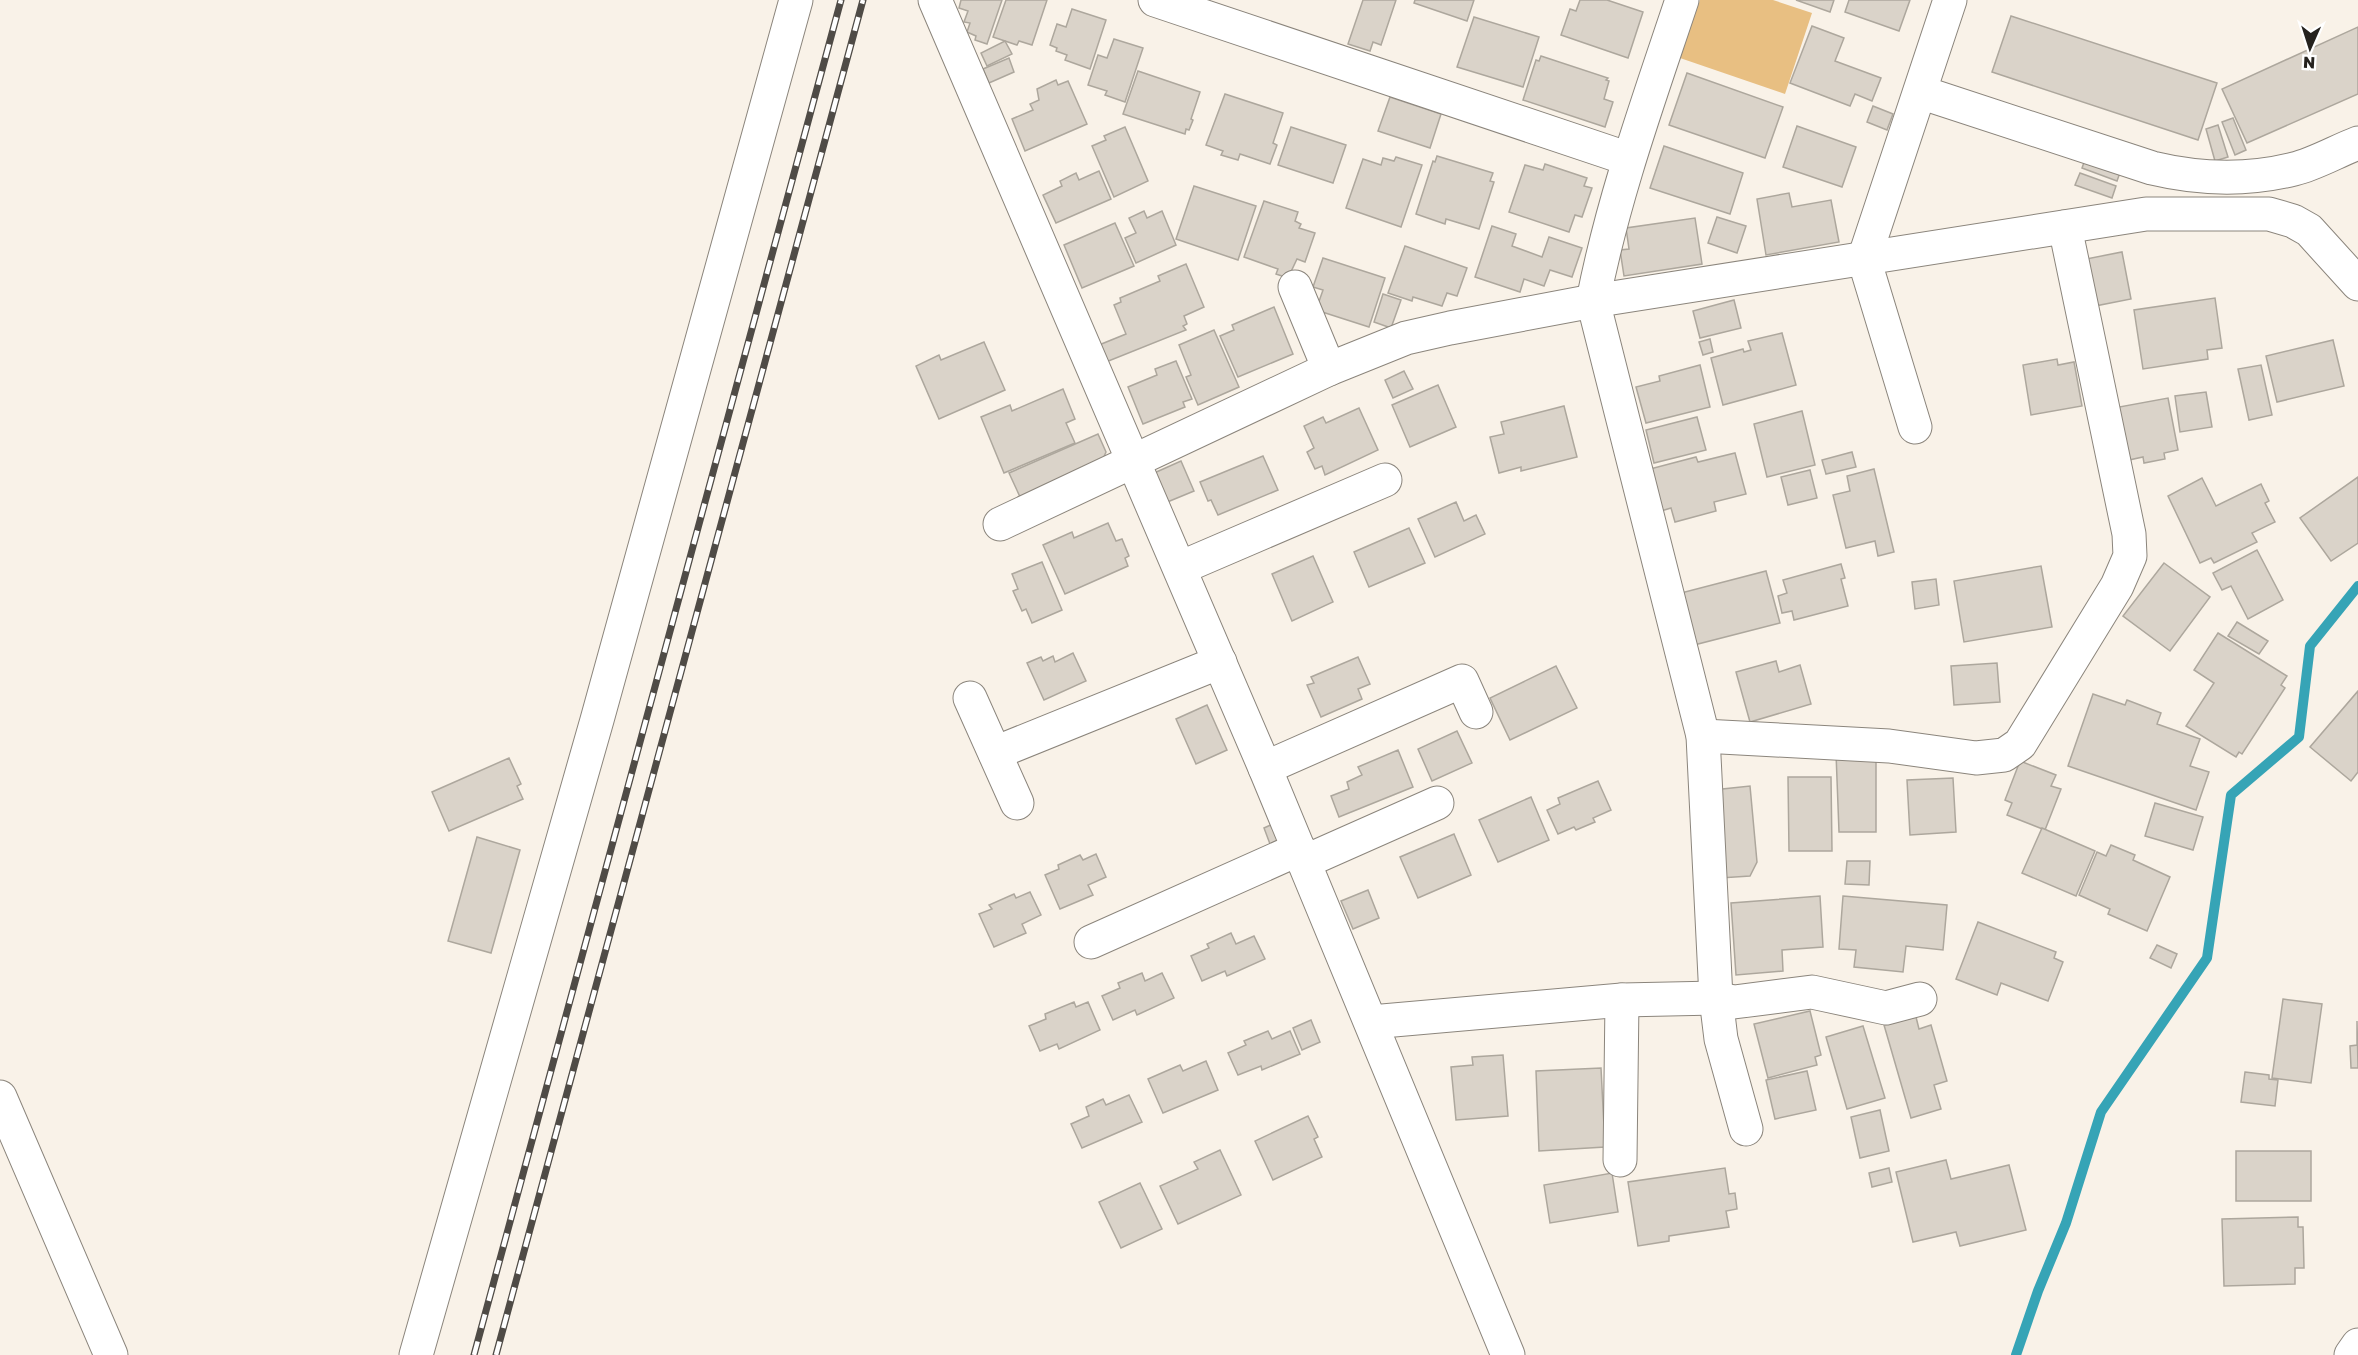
<svg xmlns="http://www.w3.org/2000/svg" width="2358" height="1355" font-family="'Golos Text',sans-serif">
<rect width="100%" height="100%" fill="#f9f2e8"/>
<!-- green -->
<polygon fill="#e8bf82" points="1700,0 1773,0 1812,13 1785,94 1680,58"/>
<g fill="none" stroke-linecap="round" stroke-linejoin="round">
<!-- stream -->
<polyline stroke="#36a4b6" stroke-width="10" points="2016,1355 2038,1291 2066,1223 2101,1112 2207,958 2231,795 2299,737 2310,646 2358,586"/>
</g>
<!-- building -->
<g fill="#dad3c9" stroke="#ada79d" stroke-width="1.5">
<polygon points="961,0 1002,0 987,44 975,40 976,36 967,32 970,23 964,22 968,11 959,8"/>
<polygon points="1006,0 1047,0 1032,45 1019,41 1017,45 993,37"/>
<polygon points="1363,0 1396,0 1381,45 1373,42 1370,51 1348,44"/>
<polygon points="1415,0 1474,0 1467,21 1414,3"/>
<polygon points="1580,0 1607,0 1643,12 1628,58 1561,35 1570,9 1576,11"/>
<polygon points="1796,0 1834,0 1830,12"/>
<polygon points="1849,0 1910,0 1899,31 1845,12"/>
<polygon points="1072,9 1106,20 1090,69 1065,60 1067,55 1056,51 1057,48 1050,45 1057,24 1066,27"/>
<polygon points="2011,16 2217,83 2198,140 1992,72"/>
<polygon points="1474,17 1539,37 1523,87 1457,67"/>
<polygon points="1812,26 1844,38 1835,61 1881,78 1872,101 1855,94 1850,106 1790,83"/>
<polygon points="2358,27 2358,94 2247,143 2222,89"/>
<polygon points="1114,39 1143,48 1125,102 1105,95 1107,91 1088,85 1098,55 1107,58"/>
<polygon points="1005,41 1012,54 987,66 981,53"/>
<polygon points="1541,56 1608,78 1606,80 1609,81 1604,99 1613,102 1605,127 1523,100 1536,60 1539,61"/>
<polygon points="1009,58 1014,72 989,83 983,69"/>
<polygon points="1138,71 1200,92 1191,119 1193,120 1189,130 1186,129 1185,134 1123,114"/>
<polygon points="1687,73 1783,107 1765,158 1669,125"/>
<polygon points="1056,80 1058,85 1068,81 1087,124 1025,151 1012,119 1033,110 1030,104 1039,100 1037,89"/>
<polygon points="1225,94 1283,113 1273,143 1277,145 1270,164 1240,154 1238,160 1221,155 1223,151 1206,145"/>
<polygon points="1390,97 1441,114 1430,148 1378,131"/>
<polygon points="1873,106 1893,114 1887,130 1867,122"/>
<polygon points="2233,118 2246,150 2235,155 2222,122"/>
<polygon points="2218,125 2228,157 2215,161 2206,129"/>
<polygon points="1797,126 1856,147 1842,187 1783,167"/>
<polygon points="1125,127 1148,181 1114,197 1092,146 1106,140 1104,136"/>
<polygon points="1291,127 1346,145 1333,183 1278,165"/>
<polygon points="1664,146 1743,173 1730,214 1650,188"/>
<polygon points="2087,154 2122,167 2117,181 2082,168"/>
<polygon points="1437,156 1493,173 1490,181 1494,182 1479,229 1446,219 1445,224 1416,214 1433,161 1435,162"/>
<polygon points="1396,157 1422,165 1401,227 1346,208 1363,159 1381,165 1383,158 1394,161"/>
<polygon points="1545,164 1587,178 1584,186 1592,188 1582,217 1575,215 1569,232 1509,212 1525,165 1543,170"/>
<polygon points="1099,171 1111,199 1056,223 1043,195 1062,186 1060,181 1076,173 1079,180"/>
<polygon points="2080,173 2116,186 2112,198 2075,185"/>
<polygon points="1194,186 1256,206 1238,260 1176,239"/>
<polygon points="1789,193 1792,207 1831,200 1839,242 1766,255 1757,199"/>
<polygon points="1264,201 1298,212 1295,221 1301,224 1299,228 1315,233 1305,262 1297,259 1288,278 1276,274 1278,269 1244,257"/>
<polygon points="1144,211 1147,218 1162,211 1176,245 1136,263 1125,238 1136,233 1129,218"/>
<polygon points="1717,217 1746,226 1737,253 1708,243"/>
<polygon points="1695,218 1702,264 1624,276 1620,250 1629,249 1626,228"/>
<polygon points="1115,223 1134,266 1082,288 1064,245"/>
<polygon points="1492,226 1516,234 1512,246 1542,257 1549,237 1582,248 1572,277 1550,270 1544,286 1524,279 1520,292 1475,277"/>
<polygon points="1405,246 1467,268 1457,296 1447,293 1442,306 1413,297 1412,301 1388,293"/>
<polygon points="2122,252 2131,299 2095,306 2086,259"/>
<polygon points="1323,258 1385,278 1369,327 1316,310 1323,290 1313,287"/>
<polygon points="1186,264 1204,307 1184,316 1187,324 1183,326 1186,330 1106,362 1099,345 1126,334 1114,305 1121,302 1120,298 1160,281 1158,276"/>
<polygon points="1383,294 1401,300 1391,328 1374,322"/>
<polygon points="2215,298 2222,348 2207,350 2208,359 2143,369 2134,310"/>
<polygon points="1734,300 1741,328 1700,338 1693,311"/>
<polygon points="1274,307 1293,354 1238,377 1220,336 1234,330 1232,325"/>
<polygon points="1214,330 1239,387 1198,405 1186,377 1191,375 1179,345"/>
<polygon points="1782,333 1796,385 1723,405 1711,358 1743,349 1744,352 1751,350 1748,341"/>
<polygon points="1710,339 1713,352 1703,355 1699,342"/>
<polygon points="2333,340 2344,386 2277,402 2266,356"/>
<polygon points="984,342 1005,390 939,419 916,366 939,355 941,360"/>
<polygon points="2057,359 2058,365 2074,362 2082,406 2031,415 2023,365"/>
<polygon points="1176,361 1192,399 1183,402 1185,407 1143,424 1128,387 1157,375 1155,369"/>
<polygon points="1700,365 1710,407 1646,423 1636,387 1660,381 1659,376"/>
<polygon points="2261,365 2272,415 2249,420 2238,369"/>
<polygon points="1404,371 1413,389 1393,398 1385,380"/>
<polygon points="1438,385 1456,427 1410,447 1392,405"/>
<polygon points="1063,389 1075,419 1066,423 1075,443 1004,473 981,417 1010,405 1012,411"/>
<polygon points="2206,392 2212,427 2180,432 2175,396"/>
<polygon points="2168,398 2178,450 2164,453 2165,459 2144,463 2143,457 2129,460 2119,407"/>
<polygon points="1564,406 1577,457 1521,471 1521,467 1499,473 1490,437 1504,434 1501,422"/>
<polygon points="1359,408 1378,450 1325,475 1322,466 1315,469 1307,452 1314,448 1304,426 1323,417 1326,423"/>
<polygon points="1802,411 1815,465 1767,477 1754,424"/>
<polygon points="1697,417 1706,450 1654,463 1646,430"/>
<polygon points="1098,434 1106,452 1103,459 1021,499 1009,473"/>
<polygon points="1852,452 1856,467 1826,474 1822,460"/>
<polygon points="1735,453 1746,494 1714,502 1716,511 1675,522 1671,508 1661,511 1650,469 1696,457 1698,462"/>
<polygon points="1263,456 1278,490 1218,515 1211,500 1208,501 1200,482"/>
<polygon points="1181,461 1194,491 1165,503 1152,474"/>
<polygon points="1874,469 1894,552 1878,556 1875,541 1846,548 1833,495 1850,491 1847,476"/>
<polygon points="1810,470 1817,498 1788,505 1781,477"/>
<polygon points="2358,477 2358,543 2331,561 2300,518"/>
<polygon points="2202,478 2216,506 2261,484 2269,501 2265,503 2275,522 2252,533 2257,542 2214,563 2211,558 2200,563 2168,496"/>
<polygon points="1456,502 1464,521 1476,515 1485,534 1435,557 1418,519"/>
<polygon points="1108,523 1116,541 1122,539 1129,556 1125,558 1128,566 1065,594 1043,545 1072,532 1074,538"/>
<polygon points="1409,528 1425,563 1369,587 1354,552"/>
<polygon points="2257,550 2283,600 2248,619 2231,586 2222,590 2213,573"/>
<polygon points="1313,556 1333,602 1292,621 1272,574"/>
<polygon points="1042,562 1062,610 1032,623 1026,609 1022,611 1013,591 1018,589 1012,574"/>
<polygon points="2164,563 2210,597 2170,651 2123,616"/>
<polygon points="1841,564 1845,578 1841,579 1848,606 1794,620 1792,611 1782,613 1778,596 1787,593 1783,580"/>
<polygon points="2041,566 2052,627 1964,642 1954,581"/>
<polygon points="1766,571 1780,623 1694,645 1681,593"/>
<polygon points="1936,579 1939,605 1915,609 1912,582"/>
<polygon points="2237,622 2268,641 2259,654 2228,636"/>
<polygon points="2218,633 2287,676 2281,685 2285,688 2242,754 2239,752 2236,757 2186,726 2214,683 2194,670"/>
<polygon points="1073,653 1086,681 1044,700 1027,663 1041,657 1043,661 1053,656 1055,662"/>
<polygon points="1358,657 1370,684 1358,689 1362,699 1321,717 1307,685 1314,683 1311,677"/>
<polygon points="1776,661 1779,672 1800,665 1811,704 1750,722 1736,672"/>
<polygon points="1997,663 2000,702 1954,705 1951,666"/>
<polygon points="1556,666 1577,708 1510,740 1490,698"/>
<polygon points="2358,691 2358,772 2351,781 2310,747"/>
<polygon points="2093,694 2125,705 2127,700 2161,713 2157,724 2200,739 2190,766 2209,772 2196,810 2068,766"/>
<polygon points="1207,705 1227,750 1196,764 1176,719"/>
<polygon points="1457,731 1472,763 1432,781 1418,749"/>
<polygon points="1398,750 1413,787 1339,817 1331,796 1349,789 1347,782 1362,775 1358,767"/>
<polygon points="1876,752 1876,832 1839,832 1836,753"/>
<polygon points="509,758 521,784 517,786 523,799 449,831 432,792"/>
<polygon points="2020,761 2056,775 2051,786 2061,789 2045,830 2007,815 2012,803 2005,800"/>
<polygon points="1788,777 1831,777 1832,851 1789,851"/>
<polygon points="1953,778 1956,832 1910,835 1907,780"/>
<polygon points="1598,781 1611,810 1593,818 1595,822 1576,830 1574,827 1558,834 1547,810 1560,804 1558,798"/>
<polygon points="1750,786 1757,862 1750,876 1720,878 1713,790"/>
<polygon points="1531,797 1549,840 1498,862 1479,820"/>
<polygon points="2155,803 2203,817 2193,850 2145,836"/>
<polygon points="1273,824 1278,840 1270,844 1264,828"/>
<polygon points="2042,828 2095,851 2076,896 2022,873"/>
<polygon points="1454,834 1471,875 1418,898 1400,857"/>
<polygon points="477,837 520,850 491,953 448,941"/>
<polygon points="2111,845 2135,855 2133,860 2170,877 2147,931 2108,914 2110,909 2079,895 2097,852 2106,856"/>
<polygon points="1096,854 1106,877 1088,885 1093,895 1060,909 1045,875 1059,869 1058,865 1080,855 1083,860"/>
<polygon points="1847,861 1870,861 1869,885 1845,884"/>
<polygon points="1368,890 1379,918 1353,929 1341,901"/>
<polygon points="1030,892 1041,915 1022,924 1026,933 994,947 979,914 992,909 989,905 1014,894 1016,898"/>
<polygon points="1820,896 1823,947 1782,950 1783,971 1736,975 1731,903"/>
<polygon points="1843,896 1947,905 1943,950 1906,946 1903,972 1854,967 1856,950 1839,949"/>
<polygon points="1978,922 2056,952 2054,958 2063,962 2048,1001 2001,983 1997,995 1956,979"/>
<polygon points="1231,933 1236,944 1254,936 1265,959 1227,976 1225,971 1202,981 1191,956 1209,948 1207,944"/>
<polygon points="2157,945 2177,954 2171,968 2150,958"/>
<polygon points="1142,973 1145,981 1162,973 1174,998 1137,1015 1135,1010 1113,1020 1102,996 1120,988 1118,983"/>
<polygon points="2283,999 2322,1004 2311,1083 2272,1078"/>
<polygon points="1074,1002 1076,1007 1088,1002 1100,1030 1059,1049 1057,1044 1040,1051 1029,1026 1046,1019 1045,1014"/>
<polygon points="1810,1011 1821,1055 1815,1057 1817,1065 1768,1078 1754,1024"/>
<polygon points="1916,1017 1919,1029 1931,1025 1947,1081 1934,1085 1941,1109 1911,1118 1884,1025"/>
<polygon points="1311,1020 1320,1042 1302,1050 1293,1028"/>
<polygon points="2357,1021 2358,1068 2351,1068 2350,1046 2357,1045"/>
<polygon points="1863,1026 1885,1098 1847,1109 1826,1037"/>
<polygon points="1268,1031 1272,1039 1290,1031 1300,1054 1262,1070 1261,1066 1238,1075 1228,1053 1246,1045 1244,1041"/>
<polygon points="1503,1055 1508,1116 1456,1120 1451,1067 1473,1065 1472,1057"/>
<polygon points="1206,1061 1218,1090 1163,1113 1148,1079 1180,1065 1183,1071"/>
<polygon points="1601,1068 1605,1147 1539,1151 1536,1071"/>
<polygon points="1807,1071 1816,1110 1775,1119 1766,1080"/>
<polygon points="2245,1072 2269,1075 2269,1079 2278,1080 2275,1106 2241,1102"/>
<polygon points="1129,1095 1142,1122 1082,1148 1071,1124 1089,1116 1086,1107 1103,1099 1106,1105"/>
<polygon points="1880,1110 1889,1151 1860,1158 1851,1117"/>
<polygon points="1308,1116 1318,1137 1314,1139 1322,1157 1273,1180 1255,1141"/>
<polygon points="1220,1150 1241,1195 1178,1224 1160,1186 1198,1169 1194,1162"/>
<rect x="2236" y="1151" width="75" height="50"/>
<polygon points="1946,1160 1951,1179 2009,1165 2026,1230 1960,1246 1956,1232 1913,1242 1896,1172"/>
<polygon points="1725,1168 1729,1194 1735,1193 1737,1209 1726,1211 1729,1227 1669,1236 1669,1241 1638,1246 1628,1182"/>
<polygon points="1889,1168 1892,1182 1872,1187 1869,1173"/>
<polygon points="1612,1173 1618,1212 1550,1223 1544,1185"/>
<polygon points="1140,1183 1162,1229 1121,1248 1099,1202"/>
<polygon points="2298,1217 2298,1227 2303,1227 2304,1268 2295,1268 2295,1284 2224,1286 2222,1219"/>
</g>
<g fill="none" stroke-linecap="round" stroke-linejoin="round">
<defs>
<g id="minor">
<polyline points="935,0 1265,768 1508,1355"/>
<polyline points="1155,0 1629,159"/>
<path d="M1682,0c-33,99 -69,198 -89,301l110,435 13,262 5,41 25,90"/>
<path d="M1920,92l232,76c46,11 94,13 142,1 21,-5 43,-18 64,-26"/>
<polyline points="1295,287 1329,369"/>
<polyline points="1915,427 1864,259 1950,0"/>
<polyline points="1000,524 1329,369 1406,338 1450,328 1593,301 2146,214 2269,214 2293,221 2309,230 2358,284"/>
<polyline points="1180,568 1385,480"/>
<polyline points="970,698 1017,803"/>
<polyline points="1703,736 1889,746 1976,758 2004,755 2020,744 2117,586 2130,556 2129,534 2065,227"/>
<polyline points="995,753 1220,662"/>
<polyline points="1265,768 1462,681 1476,712"/>
<polyline points="1304,862 1437,803"/>
<polyline points="1091,942 1299,849"/>
<polyline points="1371,1022 1622,1000 1716,998 1734,1002 1812,992 1886,1008 1920,999"/>
<polyline points="0,1097 111,1355"/>
<polyline points="1620,1160 1622,1000"/>
<polyline points="416,1355 597,720 796,0"/>
<polyline points="2351,1355 2358,1345"/>
</g>
</defs>
<!-- minor casing -->
<use href="#minor" stroke="#8b857c" stroke-width="35"/>
<!-- minor -->
<use href="#minor" stroke="#fff" stroke-width="33"/>
<defs>
<g id="rail">
<polyline points="474,1355 841,0"/>
<polyline points="496,1355 863,0"/>
</g>
</defs>
<!-- rail casing -->
<use href="#rail" stroke="#4f4b46" stroke-width="7"/>
<!-- rail -->
<use href="#rail" stroke="#fff" stroke-width="4.5" stroke-dasharray="14" stroke-linecap="butt"/>
</g>
<!-- north arrow -->
<g transform="translate(2310 48) rotate(183)" stroke="#ffffff" stroke-width="4.5" paint-order="stroke">
<path d="M0-4.5L10 22L0 15L-10 22Z" fill="#25221e"/>
<text y="-9" font-size="16" font-weight="bold" text-anchor="middle" fill="#25221e">N</text>
</g>
</svg>
